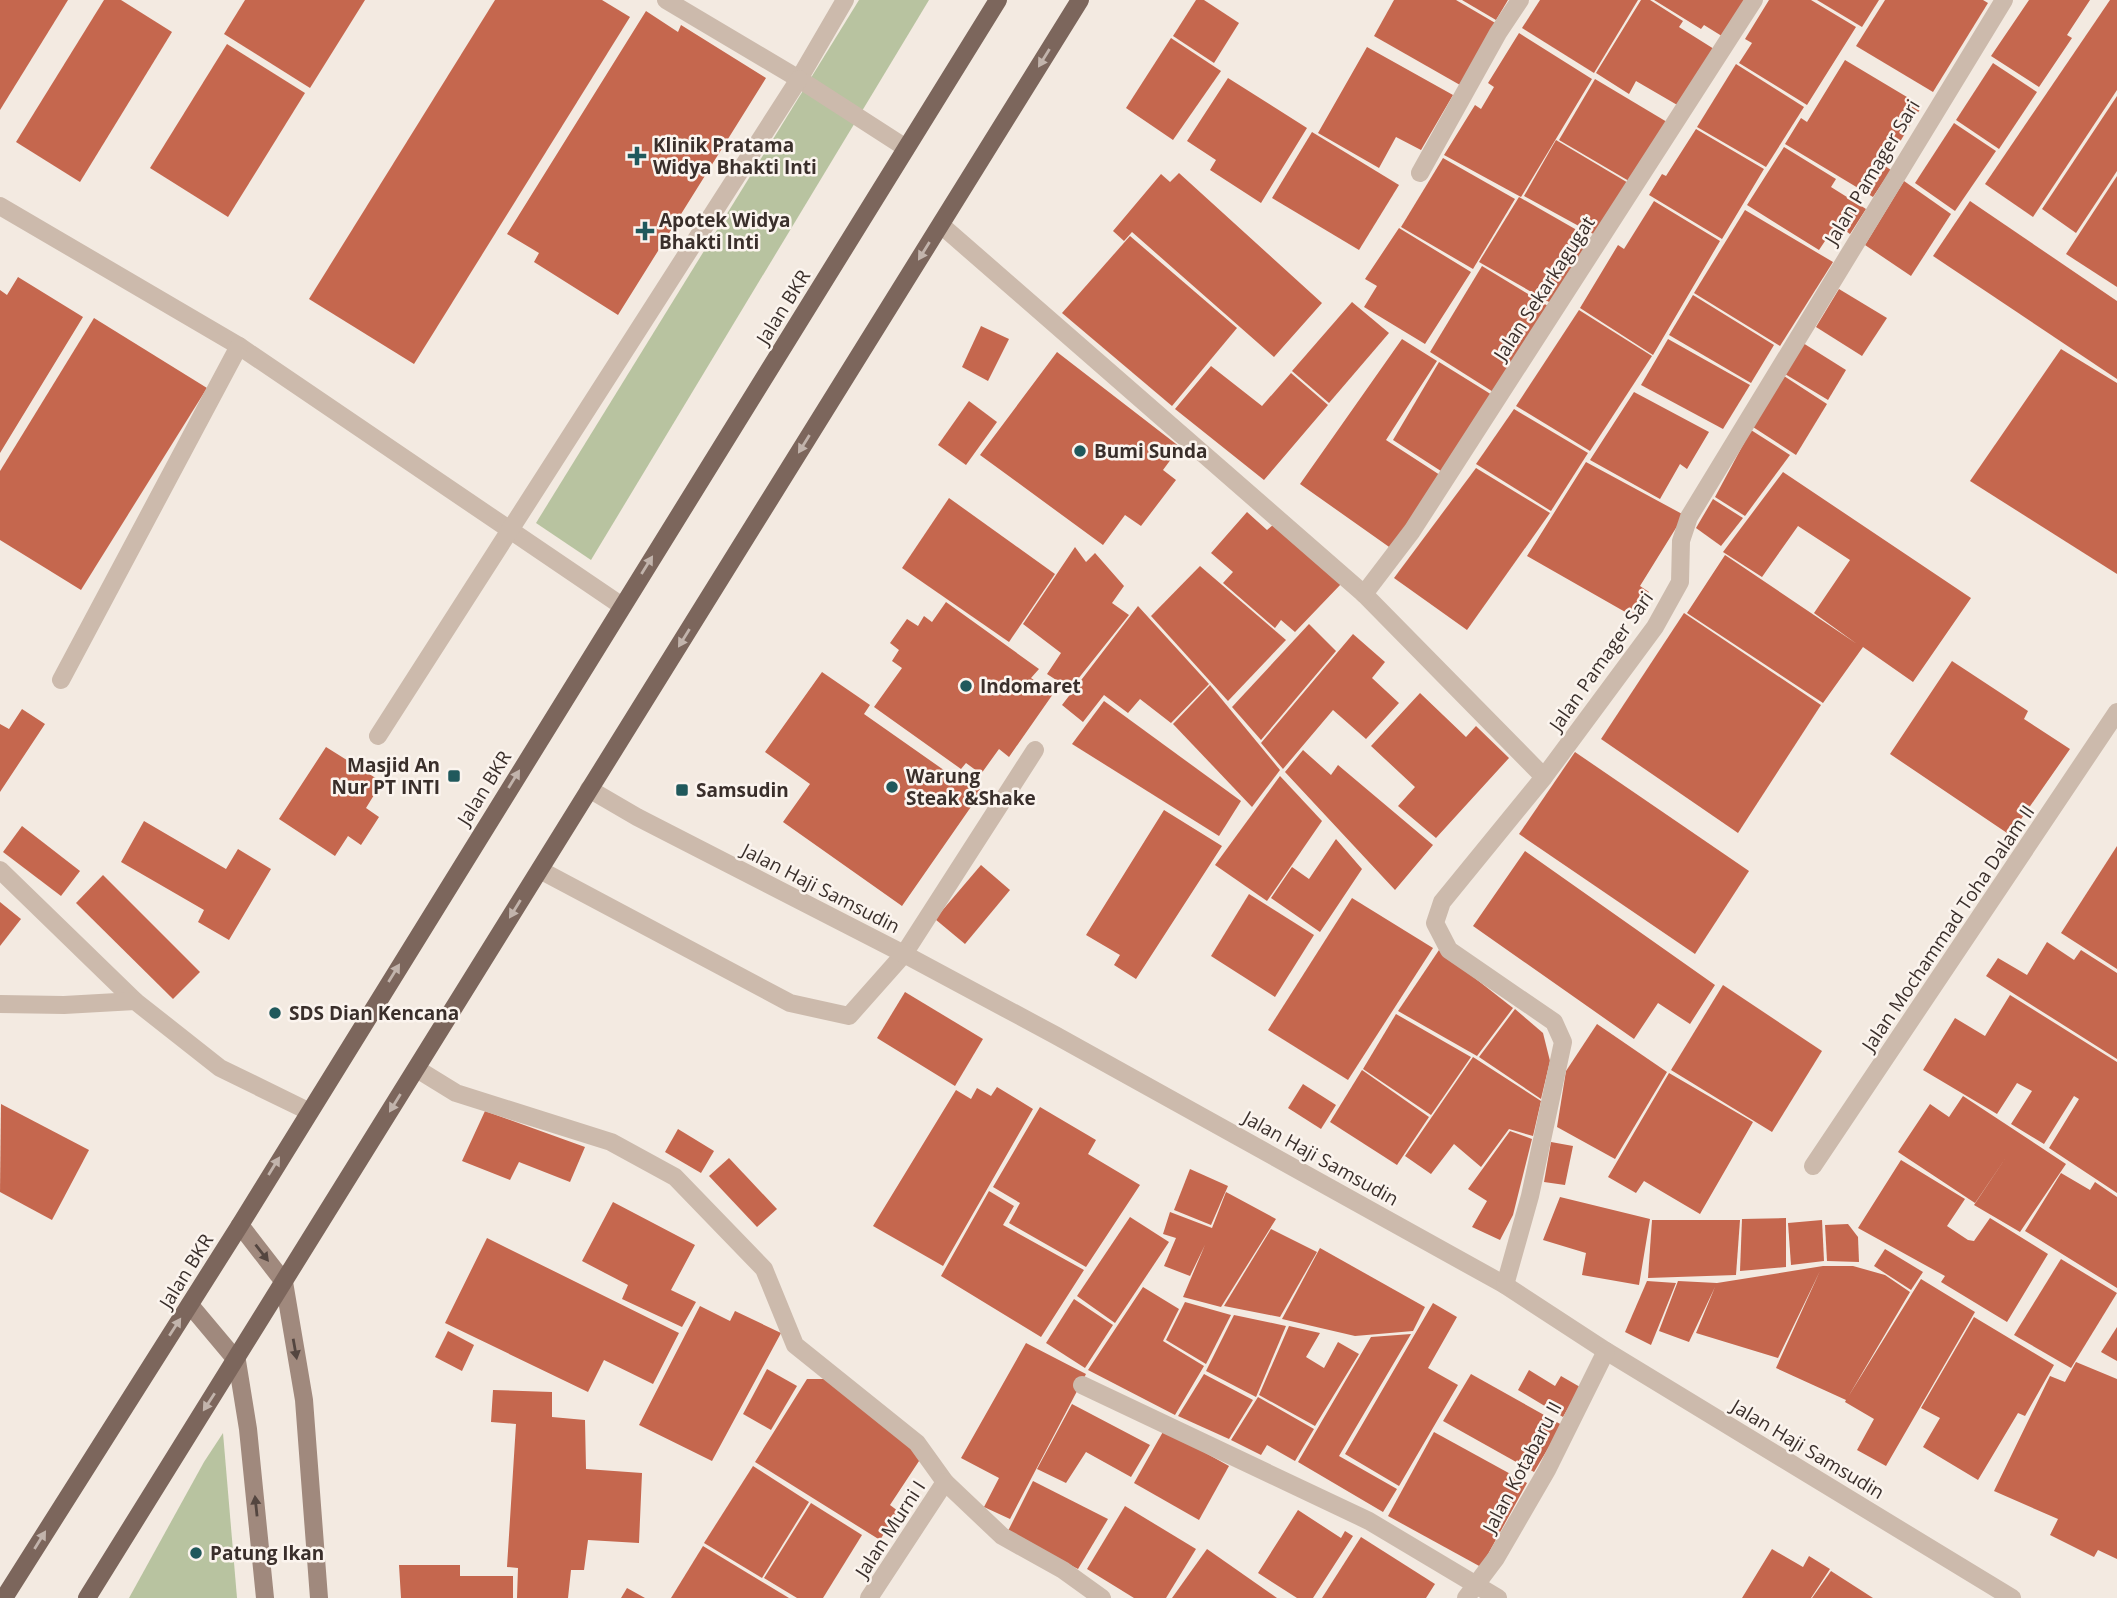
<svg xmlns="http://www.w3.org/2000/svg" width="2117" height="1598" font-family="'Open Sans',sans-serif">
<rect width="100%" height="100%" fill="#f3eae1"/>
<!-- green -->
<g fill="#b8c3a0">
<polygon points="859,0 929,0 591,560 536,523"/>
<polygon points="223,1433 237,1598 129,1598 204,1462"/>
</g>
<!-- building -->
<g fill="#c5674e">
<polygon points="0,0 68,0 0,110"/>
<polygon points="104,0 121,0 172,32 80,182 16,142"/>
<polygon points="245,0 365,0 310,88 224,34"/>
<polygon points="495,0 602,0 630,17 414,364 309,299"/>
<polygon points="1196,0 1204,0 1239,23 1214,63 1173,36"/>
<polygon points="1394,0 1456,0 1497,24 1460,85 1374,36"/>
<polygon points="1462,0 1508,0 1496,20"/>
<polygon points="1540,0 1638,0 1594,73 1522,28"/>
<polygon points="1641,0 1650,0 1683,21 1679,27 1714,49 1679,106 1636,81 1629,94 1596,73"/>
<polygon points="1654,0 1749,0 1725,38 1704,25 1701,29"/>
<polygon points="1769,0 1811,0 1856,27 1807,105 1739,63 1752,43 1745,39"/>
<polygon points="1817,0 1879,0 1862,27"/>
<polygon points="1885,0 1983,0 1988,3 1933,92 1856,46"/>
<polygon points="2029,0 2090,0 2067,35 2072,38 2039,87 1991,56"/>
<polygon points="2110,0 2117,0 2117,90 2033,217 1985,184"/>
<polygon points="646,11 678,32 681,25 766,78 618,315 534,262 539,253 507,234"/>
<polygon points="1519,33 1592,79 1521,197 1444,155 1475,105 1481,109 1494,87 1488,83"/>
<polygon points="1171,38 1221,71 1173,140 1126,108"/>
<polygon points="227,44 305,93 228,217 150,168"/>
<polygon points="1367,47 1453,95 1421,150 1396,137 1379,168 1318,133"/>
<polygon points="1845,60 1922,106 1885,166 1891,170 1873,197 1785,144 1801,118 1807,122"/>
<polygon points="1993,63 2037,92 1999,149 1956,120"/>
<polygon points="1736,64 1804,107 1766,167 1697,127"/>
<polygon points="1228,78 1307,128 1261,203 1210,170 1216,160 1187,141"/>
<polygon points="1595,79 1672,125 1634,184 1559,140"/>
<polygon points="2117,96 2117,171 2076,233 2042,209"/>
<polygon points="1954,123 1996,151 1955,211 1915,183"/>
<polygon points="1696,129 1764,169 1722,239 1649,195 1662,174 1666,176"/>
<polygon points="1312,132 1399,185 1359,250 1272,198"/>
<polygon points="1556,140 1630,184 1597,236 1524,196"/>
<polygon points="1784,147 1836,179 1831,187 1866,209 1850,234 1843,229 1835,243 1827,238 1819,250 1747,205"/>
<polygon points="1443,158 1515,199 1473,269 1401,227"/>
<polygon points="1179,173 1322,303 1274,357 1132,232 1124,241 1113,231 1161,174 1170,182"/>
<polygon points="2117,176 2117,287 2066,254"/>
<polygon points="1904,181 1951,214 1911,276 1865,245"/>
<polygon points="1519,197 1596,241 1556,306 1479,262"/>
<polygon points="1654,201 1720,241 1653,355 1580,308 1618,245 1624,249"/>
<polygon points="1970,201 2117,301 2117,379 1933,256"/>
<polygon points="1745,210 1833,262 1780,346 1694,293"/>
<polygon points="1399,228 1471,272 1425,344 1364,307 1377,286 1365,279"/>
<polygon points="1130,236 1237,328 1172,406 1062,313"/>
<polygon points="1482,266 1553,309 1498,395 1430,352"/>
<polygon points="18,277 83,317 0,453 0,290 7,295"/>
<polygon points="1839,289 1887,318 1862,356 1816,327"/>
<polygon points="1693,295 1774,345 1751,383 1669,335"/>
<polygon points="1352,302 1389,333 1329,403 1292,371"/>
<polygon points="1579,310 1652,356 1590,451 1516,406"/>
<polygon points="94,318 207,388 81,590 0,540 0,471"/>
<polygon points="981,326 1009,339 988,381 962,367"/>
<polygon points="1402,339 1437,361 1386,440 1443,477 1392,549 1300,484"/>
<polygon points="1668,339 1750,385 1723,429 1641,385"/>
<polygon points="1803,343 1846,370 1828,400 1785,374"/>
<polygon points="2061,349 2117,383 2117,574 1970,481"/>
<polygon points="1057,352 1180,447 1163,470 1176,480 1141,526 1125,515 1103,545 980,455"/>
<polygon points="1439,362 1497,398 1444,473 1393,440"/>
<polygon points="1211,366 1262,406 1291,373 1328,405 1264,480 1175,409"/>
<polygon points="1784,376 1827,404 1796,455 1753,427"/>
<polygon points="1634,392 1709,432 1687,469 1680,464 1660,499 1590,460"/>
<polygon points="969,401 997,422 966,465 938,445"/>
<polygon points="1514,409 1588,453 1551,511 1476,464"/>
<polygon points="1751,430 1790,455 1745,516 1715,497"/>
<polygon points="1586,462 1684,515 1640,586 1649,592 1634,617 1527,556"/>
<polygon points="1476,468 1550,513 1467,630 1394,578"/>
<polygon points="1783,472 1971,598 1913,682 1863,647 1823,703 1687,613 1725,555 1857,644 1814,613 1850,560 1798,526 1762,577 1723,552"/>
<polygon points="949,498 1055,574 1009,642 902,568"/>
<polygon points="1713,499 1743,518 1721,546 1696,528"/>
<polygon points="1247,512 1267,530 1274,524 1342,583 1295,632 1281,620 1275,628 1223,583 1233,572 1211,553"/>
<polygon points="1075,547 1086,562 1095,553 1124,586 1112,603 1129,615 1070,689 1047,674 1061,653 1023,624"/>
<polygon points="1200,566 1286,640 1228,701 1151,616"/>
<polygon points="946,602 1039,669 1031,678 1053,694 1009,757 999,749 981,774 966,763 961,769 874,707 902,668 892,661 899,650 890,643 907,619 918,626 924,616 932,622"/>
<polygon points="1138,606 1209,684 1171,723 1140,699 1128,713 1104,695 1083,722 1062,705"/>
<polygon points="1684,613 1821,705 1738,833 1601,739"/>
<polygon points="1309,624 1336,651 1261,740 1232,707"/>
<polygon points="1353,634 1385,662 1372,678 1399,703 1366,739 1333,710 1283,769 1261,743"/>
<polygon points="1952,661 2028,711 2024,719 2070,749 2010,835 1890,754"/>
<polygon points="822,672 870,705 864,714 958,780 962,776 982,791 902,906 783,822 810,784 765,752"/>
<polygon points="1210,685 1280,770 1252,807 1173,724"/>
<polygon points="1420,693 1466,737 1476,726 1509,758 1436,838 1398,806 1415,787 1371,746"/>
<polygon points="1104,701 1241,801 1219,836 1072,744"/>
<polygon points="22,709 45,724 0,792 0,724 9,729"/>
<polygon points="326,747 382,782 366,808 379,817 361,845 348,836 335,856 279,819"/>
<polygon points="1303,750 1331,775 1338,765 1433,845 1395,890 1285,772"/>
<polygon points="1575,752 1749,871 1695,954 1519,834"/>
<polygon points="1280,776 1322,821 1267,901 1215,865"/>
<polygon points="1164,810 1222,846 1136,979 1114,965 1120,955 1086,935"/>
<polygon points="144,821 226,869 238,849 271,869 229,940 198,922 204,910 121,862"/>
<polygon points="22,826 80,871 61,896 3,852"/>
<polygon points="1336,839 1362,869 1320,932 1271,898 1292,867 1309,879"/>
<polygon points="2117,846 2117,969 2061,933"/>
<polygon points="1525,851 1715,985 1690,1024 1658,1003 1634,1039 1473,926"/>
<polygon points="981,865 1010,890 965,944 935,919"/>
<polygon points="103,875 200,972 173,999 76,903"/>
<polygon points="1249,894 1314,935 1275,997 1211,956"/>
<polygon points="1352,898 1433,948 1348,1080 1268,1030"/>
<polygon points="0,902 21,919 0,946"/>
<polygon points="2047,942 2074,960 2081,950 2117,973 2117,1059 1986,976 1998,958 2027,975"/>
<polygon points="1439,950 1513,1008 1477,1056 1398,1011"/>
<polygon points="1723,985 1822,1051 1772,1132 1671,1070"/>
<polygon points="905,992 983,1039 955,1086 877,1038"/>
<polygon points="2010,995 2117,1062 2117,1193 2049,1148 2079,1099 2074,1096 2044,1144 2011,1124 2032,1091 2017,1083 1997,1114 1923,1070 1955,1018 1985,1036"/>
<polygon points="1515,1009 1543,1033 1550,1061 1541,1099 1479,1057"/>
<polygon points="1396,1014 1471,1057 1431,1115 1363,1069"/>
<polygon points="1597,1024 1667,1072 1615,1159 1557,1127 1566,1071"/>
<polygon points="1473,1057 1541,1101 1533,1136 1509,1129 1481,1167 1454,1144 1431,1174 1405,1156"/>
<polygon points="1362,1070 1429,1117 1397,1165 1330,1122"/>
<polygon points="1669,1073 1753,1122 1700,1214 1644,1181 1636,1193 1608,1177"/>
<polygon points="1303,1084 1336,1105 1321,1129 1288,1108"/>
<polygon points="997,1087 1033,1109 943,1266 873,1226 956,1090 971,1099 977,1088 991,1096"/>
<polygon points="1963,1096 2066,1164 2020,1232 1974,1205 2007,1156 1975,1203 1898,1152 1930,1104 1949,1117"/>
<polygon points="1,1104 89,1150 52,1220 0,1192"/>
<polygon points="1040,1107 1096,1140 1088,1154 1140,1185 1086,1267 1009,1223 1020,1203 993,1187"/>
<polygon points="485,1111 585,1147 570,1182 519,1162 510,1180 462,1161"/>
<polygon points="678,1129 714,1151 701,1173 665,1152"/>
<polygon points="1510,1131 1532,1139 1513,1215 1500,1240 1472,1227 1487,1201 1468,1189"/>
<polygon points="1551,1142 1573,1146 1565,1185 1544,1182"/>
<polygon points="729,1158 777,1209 757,1227 709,1176"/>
<polygon points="1901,1160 1965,1199 1947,1226 1968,1240 1974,1241 1990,1218 2048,1254 2007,1322 1941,1282 1945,1276 1858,1228"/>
<polygon points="1190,1169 1228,1186 1211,1225 1174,1210"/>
<polygon points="2061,1173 2090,1190 2095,1182 2117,1197 2117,1288 2025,1231"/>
<polygon points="989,1191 1014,1206 1003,1225 1084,1270 1041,1337 941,1276"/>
<polygon points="1226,1192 1276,1219 1221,1307 1183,1297 1205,1245 1190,1276 1164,1266 1176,1238 1163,1234 1170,1212 1212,1228"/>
<polygon points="1560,1197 1650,1219 1639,1285 1582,1275 1586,1253 1543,1240"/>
<polygon points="613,1202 695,1245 671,1290 696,1302 682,1327 622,1299 628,1285 582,1261"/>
<polygon points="1130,1217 1169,1242 1115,1323 1077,1296"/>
<polygon points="1786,1218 1786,1267 1740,1271 1742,1219"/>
<polygon points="1652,1220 1740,1220 1736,1275 1648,1278"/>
<polygon points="1822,1220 1824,1261 1791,1265 1788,1223"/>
<polygon points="1848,1224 1858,1237 1859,1262 1827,1261 1825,1225"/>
<polygon points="1271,1229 1317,1252 1280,1317 1224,1306"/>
<polygon points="487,1238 679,1333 653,1384 604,1360 588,1392 445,1323"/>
<polygon points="1320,1248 1425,1307 1413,1331 1355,1336 1282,1319"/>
<polygon points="1885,1249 1923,1272 1911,1290 1874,1266"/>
<polygon points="2061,1259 2117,1293 2071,1368 2014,1335"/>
<polygon points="1823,1266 1853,1266 1885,1275 1910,1292 1848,1397 1921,1279 1975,1312 1886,1466 1857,1450 1874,1419 1845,1402 1846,1400 1776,1368 1820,1271 1778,1358 1696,1333 1715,1287 1689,1342 1659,1331 1678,1281 1717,1283"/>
<polygon points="1647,1281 1676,1283 1651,1345 1625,1332"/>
<polygon points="1143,1287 1179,1309 1163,1341 1204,1366 1175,1415 1088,1370"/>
<polygon points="1074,1299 1113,1325 1085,1368 1046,1343"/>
<polygon points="1185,1302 1231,1315 1206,1364 1166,1340"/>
<polygon points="1433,1303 1457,1317 1428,1368 1458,1385 1399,1486 1345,1454"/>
<polygon points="700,1306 730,1321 735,1311 781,1333 712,1461 639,1425"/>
<polygon points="1234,1315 1286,1326 1256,1397 1206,1371"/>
<polygon points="1974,1317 2054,1365 2025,1416 2018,1413 1978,1480 1923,1447 1940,1418 1921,1408"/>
<polygon points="1289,1326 1320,1333 1306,1357 1324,1368 1338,1342 1359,1354 1315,1426 1259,1395"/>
<polygon points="2117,1327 2117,1361 2101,1352"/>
<polygon points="448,1331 474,1345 462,1371 435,1357"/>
<polygon points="1411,1334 1339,1456 1397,1489 1383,1512 1298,1462 1371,1337"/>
<polygon points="1026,1343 1086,1374 1010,1519 984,1507 999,1478 961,1458"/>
<polygon points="2076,1362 2117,1379 2117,1559 2098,1550 2094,1557 2050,1535 2058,1519 1994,1491 2050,1376 2065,1382"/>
<polygon points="767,1369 797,1386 771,1430 743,1414"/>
<polygon points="1529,1370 1555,1386 1561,1376 1580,1387 1563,1417 1518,1390"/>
<polygon points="1204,1374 1253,1400 1229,1439 1178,1416"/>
<polygon points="1471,1374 1562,1425 1534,1472 1443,1421"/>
<polygon points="807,1379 826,1379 901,1429 921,1458 890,1505 898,1511 880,1540 755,1462"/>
<polygon points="493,1390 552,1392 552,1417 585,1420 586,1469 642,1473 639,1543 588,1540 584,1570 571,1570 568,1598 517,1598 518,1568 507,1567 516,1424 491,1422"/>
<polygon points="1258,1397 1314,1429 1295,1461 1267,1445 1261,1455 1231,1440"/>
<polygon points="1072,1404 1150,1445 1131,1477 1086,1452 1066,1483 1037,1469"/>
<polygon points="1164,1430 1229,1466 1199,1520 1134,1483"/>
<polygon points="1434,1432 1527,1483 1481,1567 1388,1516"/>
<polygon points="753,1466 809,1502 762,1578 704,1543"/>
<polygon points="1033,1481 1108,1519 1078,1569 1007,1533"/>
<polygon points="811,1503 862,1535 823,1598 797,1598 764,1578"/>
<polygon points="1125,1506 1196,1549 1166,1598 1134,1598 1087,1569"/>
<polygon points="1298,1510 1341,1538 1345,1531 1353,1536 1313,1598 1297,1598 1258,1573"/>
<polygon points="1361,1537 1435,1584 1426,1598 1322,1598"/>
<polygon points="703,1546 789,1598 671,1598"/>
<polygon points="1207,1549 1277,1598 1172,1598"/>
<polygon points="1772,1549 1803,1567 1809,1556 1830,1569 1811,1598 1742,1598"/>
<polygon points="399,1565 460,1565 460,1576 513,1576 513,1598 401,1598"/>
<polygon points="1831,1571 1873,1598 1812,1598"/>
<polygon points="627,1588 645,1598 621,1598"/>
</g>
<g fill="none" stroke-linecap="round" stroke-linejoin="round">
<!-- lane -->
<g stroke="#ccbaac" stroke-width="18">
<polyline points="799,79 845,0"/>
<polyline points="540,870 790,1003 849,1016 904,954 1035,750"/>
</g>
<!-- street -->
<g stroke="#ccbaac" stroke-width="18">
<polyline points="666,0 799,79 906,148"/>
<polyline points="1420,173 1498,33 1520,0"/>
<polyline points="0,206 239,346 622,606"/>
<polyline points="941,225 1364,594 1544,777"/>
<polyline points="1364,594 1412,531 1754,0"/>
<polyline points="61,680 239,346"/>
<polyline points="378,736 799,79"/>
<polyline points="589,789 637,817 904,954 1055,1035 1505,1285 1606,1351 2012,1598"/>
<polyline points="0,870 135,1001"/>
<polyline points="0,1004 64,1005 135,1001 220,1068 308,1111"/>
<polyline points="417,1069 456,1093 611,1142 675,1177 764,1269 795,1345 917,1443 945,1482 1002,1536 1063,1570 1102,1598"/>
<polyline points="1813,1166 2117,712"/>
<polyline points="1505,1285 1530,1196 1563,1042 1554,1022 1449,950 1435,923 1442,902 1544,777 1655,627 1680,582 1681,541 1689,517 2004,0"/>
<polyline points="1082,1385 1369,1521 1498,1598"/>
<polyline points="869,1598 945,1482"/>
<polyline points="1466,1598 1496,1558 1547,1470 1606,1351"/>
</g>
<!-- secondary -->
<g stroke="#a0897d" stroke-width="18">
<polyline points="240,1225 284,1282 304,1400 319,1598"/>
<polyline points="190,1305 237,1361 248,1429 265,1598"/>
</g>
<!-- primary -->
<g stroke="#7c665c" stroke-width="18">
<polyline points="4,1598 240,1225 998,0"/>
<polyline points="87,1598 1080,0"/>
</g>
</g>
<!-- one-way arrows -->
<defs><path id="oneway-solid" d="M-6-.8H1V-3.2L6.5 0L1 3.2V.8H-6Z" transform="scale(1.75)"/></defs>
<g fill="#c2b4ac">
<use href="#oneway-solid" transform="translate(1044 58) rotate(122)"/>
<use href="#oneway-solid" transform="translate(924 251) rotate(122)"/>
<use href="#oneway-solid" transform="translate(804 444) rotate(122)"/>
<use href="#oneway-solid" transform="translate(647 565) rotate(-58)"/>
<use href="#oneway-solid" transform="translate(684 638) rotate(122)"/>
<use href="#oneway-solid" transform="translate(514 779) rotate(-58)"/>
<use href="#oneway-solid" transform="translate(515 909) rotate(122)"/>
<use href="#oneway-solid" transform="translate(394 973) rotate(-58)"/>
<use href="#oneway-solid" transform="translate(395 1103) rotate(122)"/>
<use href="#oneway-solid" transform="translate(274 1166) rotate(-58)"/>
<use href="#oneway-solid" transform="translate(175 1327) rotate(-57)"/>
<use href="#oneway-solid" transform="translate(209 1402) rotate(123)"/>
<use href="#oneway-solid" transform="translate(40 1540) rotate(-58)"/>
</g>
<g fill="#544640">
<use href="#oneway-solid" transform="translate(262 1253) rotate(52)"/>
<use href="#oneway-solid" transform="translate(295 1349) rotate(80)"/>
<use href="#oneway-solid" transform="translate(256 1506) rotate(-96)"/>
</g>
<!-- markers -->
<g fill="#20595c" stroke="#fbf4ee" stroke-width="2.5">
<path d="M633.5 145.5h7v7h7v7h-7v7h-7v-7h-7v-7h7z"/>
<path d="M641.5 220.5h7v7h7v7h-7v7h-7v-7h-7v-7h7z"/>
<circle cx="1080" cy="451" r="7"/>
<circle cx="966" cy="686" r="7"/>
<rect x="447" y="769" width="14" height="14" rx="3.5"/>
<circle cx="892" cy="787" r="7"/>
<rect x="675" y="783" width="14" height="14" rx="3.5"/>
<circle cx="275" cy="1013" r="7"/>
<circle cx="196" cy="1553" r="7"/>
</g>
<g text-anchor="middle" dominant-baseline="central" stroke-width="5" stroke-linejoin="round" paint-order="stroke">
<!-- poi labels -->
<g font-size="19" font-weight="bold" fill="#3a2f2b" stroke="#fbf4ee" text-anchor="start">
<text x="653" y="145">Klinik Pratama<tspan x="653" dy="22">Widya Bhakti Inti</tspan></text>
<text x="659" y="220">Apotek Widya<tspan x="659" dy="22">Bhakti Inti</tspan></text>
<text x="1094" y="451">Bumi Sunda</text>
<text x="980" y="686">Indomaret</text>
<text x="440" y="765" text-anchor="end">Masjid An<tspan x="440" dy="22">Nur PT INTI</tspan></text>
<text x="906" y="776">Warung<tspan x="906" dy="22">Steak &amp;Shake</tspan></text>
<text x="696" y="790">Samsudin</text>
<text x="289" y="1013">SDS Dian Kencana</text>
<text x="210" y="1553">Patung Ikan</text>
</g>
<!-- street labels -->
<g font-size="19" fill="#3a2f2b" stroke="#fbf4ee">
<text transform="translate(1872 172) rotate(-59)">Jalan Pamager Sari</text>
<text transform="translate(1544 288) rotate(-57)">Jalan Sekarkagugat</text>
<text transform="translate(783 307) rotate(-58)">Jalan BKR</text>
<text transform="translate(1601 661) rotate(-55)">Jalan Pamager Sari</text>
<text transform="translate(484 788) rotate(-58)">Jalan BKR</text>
<text transform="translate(821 888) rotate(27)">Jalan Haji Samsudin</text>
<text transform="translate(1948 928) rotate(-56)">Jalan Mochammad Toha Dalam II</text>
<text transform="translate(1321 1158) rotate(29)">Jalan Haji Samsudin</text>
<text transform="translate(186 1271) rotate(-58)">Jalan BKR</text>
<text transform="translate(1808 1449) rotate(31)">Jalan Haji Samsudin</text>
<text transform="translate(1522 1467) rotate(-62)">Jalan Kotabaru II</text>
<text transform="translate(890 1529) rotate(-57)">Jalan Murni I</text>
</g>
</g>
</svg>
